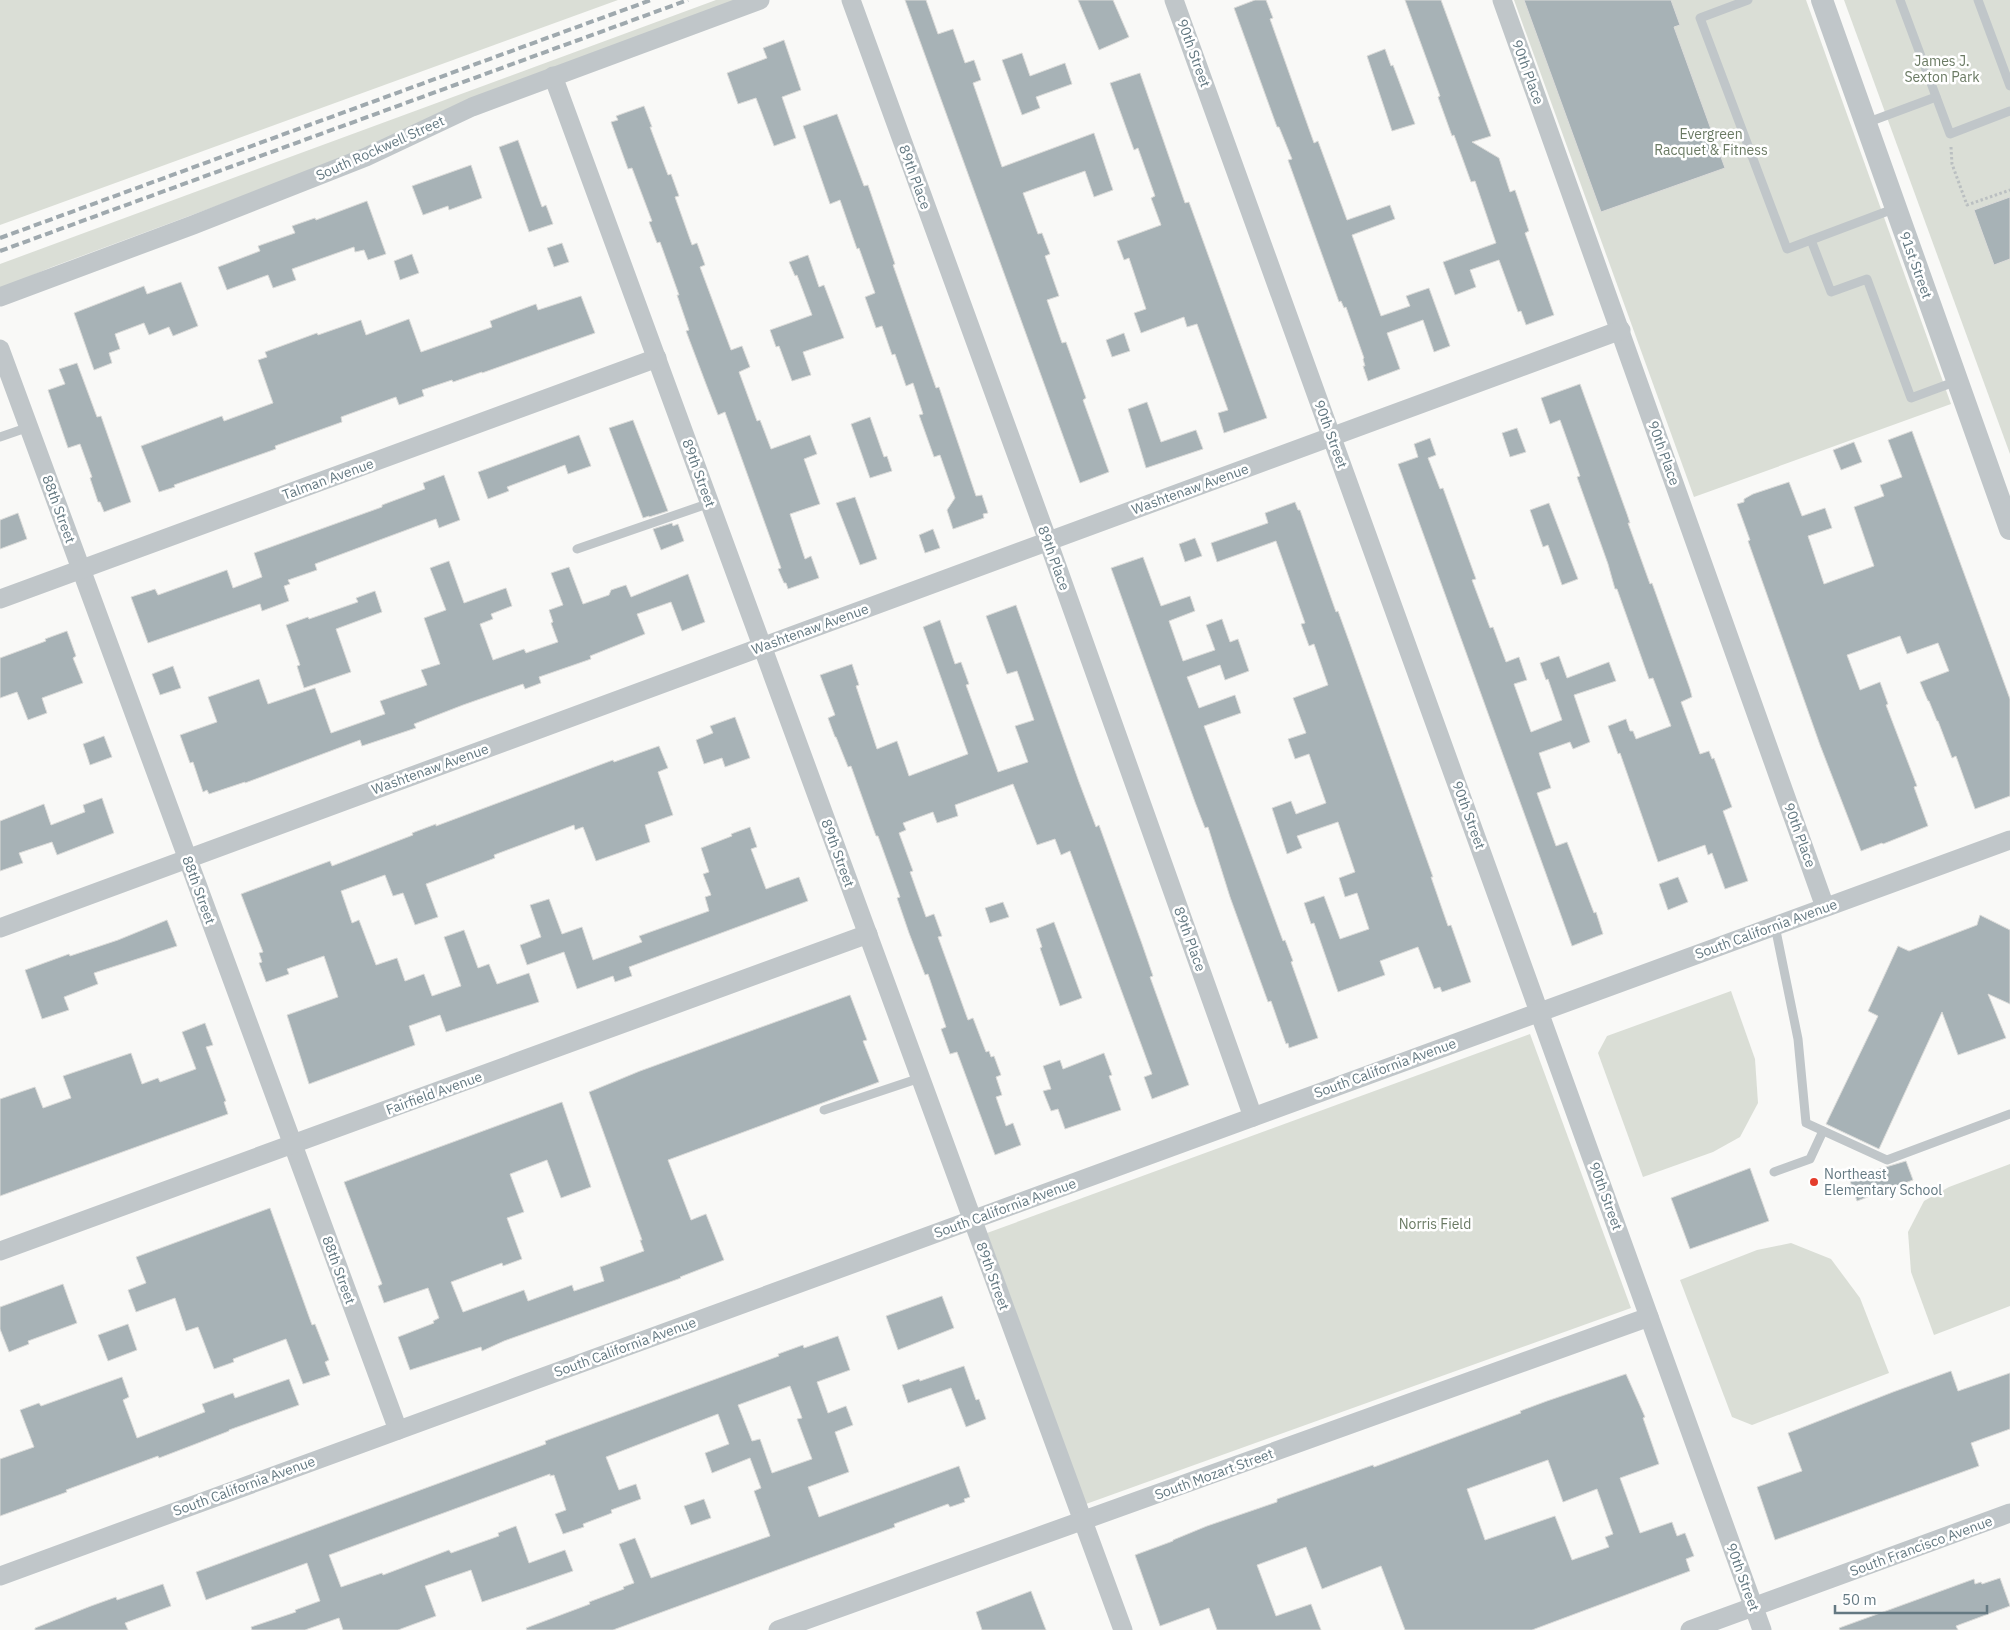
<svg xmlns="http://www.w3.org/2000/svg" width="2010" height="1630" font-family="'IBM Plex Sans',sans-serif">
<rect width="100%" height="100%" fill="#f9f9f7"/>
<!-- green -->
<g fill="#daded6">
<polygon points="0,0 618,0 0,225"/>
<polygon points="716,0 744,0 270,186 52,267 0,289 0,264"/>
<polygon points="1514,0 1806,0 1951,404 1694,497"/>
<polygon points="1844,0 2010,0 2010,454"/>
<polygon points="1731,991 1755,1059 1758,1103 1740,1137 1713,1152 1643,1177 1598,1053 1607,1036"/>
<polygon points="1530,1034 1631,1308 1086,1504 987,1233"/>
<polygon points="2010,1164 2010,1306 1934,1335 1911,1272 1908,1232 1924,1201 1949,1187"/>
<polygon points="1791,1243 1831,1259 1860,1298 1889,1373 1752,1425 1732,1417 1680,1280 1757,1250"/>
</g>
<!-- building -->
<g fill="#a7b2b6" stroke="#dbdbd9" fill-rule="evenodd">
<polygon points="905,0 926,0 938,34 953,29 965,63 974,60 981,80 973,83 1002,167 1094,133 1113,190 1094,197 1085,171 1023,193 1038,234 1042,233 1050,254 1045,256 1059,296 1047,300 1062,343 1066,342 1086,398 1083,400 1109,472 1080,483"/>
<polygon points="1078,0 1113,0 1129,37 1099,50"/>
<polygon points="1255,0 1266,0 1273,18 1270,19 1314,143 1318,141 1347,220 1390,205 1395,219 1352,235 1381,316 1410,306 1406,296 1429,288 1450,346 1434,352 1423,320 1387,333 1400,369 1368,381 1363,366 1365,366 1363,359 1364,358 1346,307 1344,308 1341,301 1339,302 1288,160 1292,159 1279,127 1277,127 1234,8"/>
<polygon points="1405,0 1441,0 1491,136 1472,142 1499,158 1510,192 1515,190 1529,231 1525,233 1554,315 1526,325 1521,311 1518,312 1499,260 1470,270 1476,287 1455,295 1443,262 1496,243 1475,181 1471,182 1454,135 1452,136 1438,97 1440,96"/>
<polygon points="1524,0 1671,0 1680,25 1674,27 1725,168 1601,212"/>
<polygon points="784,40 801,90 782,97 796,138 774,146 756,98 738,104 727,73 767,58 763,48"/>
<polygon points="1385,49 1391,66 1393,65 1415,124 1392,131 1367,56"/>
<polygon points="1022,53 1030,76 1065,63 1072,84 1036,97 1040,108 1022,115 1002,60"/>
<polygon points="1140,73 1185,203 1189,202 1267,418 1224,433 1218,413 1228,410 1197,324 1187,327 1184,317 1141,333 1134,313 1146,309 1129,258 1124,260 1117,241 1161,225 1151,198 1155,196 1138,148 1134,150 1110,83"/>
<polygon points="644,106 652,127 650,127 668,175 671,174 679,196 675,197 692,245 697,243 705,265 700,267 731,350 742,346 750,367 739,372 757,421 760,420 771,449 810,435 817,454 804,459 820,504 790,514 805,559 811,556 819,578 788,589 786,583 784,583 778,569 781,568 726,415 725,412 718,415 706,384 686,331 689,330 677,295 679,295 660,242 657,243 649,222 652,221 632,168 628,169 611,122 618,120 616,116"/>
<polygon points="837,114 864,186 868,185 895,264 893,265 936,388 939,387 976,496 982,495 988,513 983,514 984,518 953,529 947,510 955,498 940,455 934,457 919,415 923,414 913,383 906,386 895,354 892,355 882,326 876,328 865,297 875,293 859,248 857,249 840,200 830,204 803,126"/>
<polygon points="518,140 542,207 546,205 553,224 529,232 499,147"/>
<polygon points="471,165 482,198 449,210 448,206 423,215 412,186"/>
<polygon points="2010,197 2010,259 1994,265 1974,210"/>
<polygon points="367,201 386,254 368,260 364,250 355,252 354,247 292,269 296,280 273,288 268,275 227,290 218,267 260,251 258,246 295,233 292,226 315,218 316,220"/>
<polygon points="562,243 569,262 554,267 547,248"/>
<polygon points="412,254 419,273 400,280 394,261"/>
<polygon points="808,255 819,287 824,285 844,338 803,352 811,375 792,381 779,346 776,347 770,330 812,315 797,275 795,276 789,262"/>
<polygon points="181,282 198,326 173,336 169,327 149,335 144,323 115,334 120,349 109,353 112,363 94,370 74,313 144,286 147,294"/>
<polygon points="581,296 595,333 482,373 482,372 453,382 452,380 422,390 424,396 399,405 396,397 341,417 342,422 275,446 276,449 174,485 175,487 159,492 141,446 222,416 224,421 273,403 258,360 267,357 265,352 317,333 318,335 361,320 366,335 409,319 421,352 492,327 490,321 536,304 538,310"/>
<polygon points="1124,333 1130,351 1112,357 1106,340"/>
<polygon points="77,363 97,417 101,416 131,502 104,512 100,502 98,502 90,478 92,477 80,444 68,448 48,390 65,384 59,369"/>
<polygon points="1580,384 1627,514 1630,523 1628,523 1650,584 1652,583 1690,689 1692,697 1681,702 1700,754 1709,751 1712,759 1714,758 1732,807 1723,811 1748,881 1725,889 1712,853 1708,855 1705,845 1658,862 1620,753 1618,754 1608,726 1626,719 1630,731 1633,731 1636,739 1671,726 1653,678 1649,679 1617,589 1615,589 1608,564 1577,477 1580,476 1560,420 1550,424 1541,398"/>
<polygon points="1147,402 1161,442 1196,430 1203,449 1146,468 1128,409"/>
<polygon points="870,417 884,457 887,456 892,471 870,478 851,424"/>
<polygon points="633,420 668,511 649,517 649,516 643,518 609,428"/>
<polygon points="1517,428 1526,452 1510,457 1502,433"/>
<polygon points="1912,431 2010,699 2010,796 1975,809 1956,756 1952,758 1938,721 1937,721 1929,701 1928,701 1920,682 1949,671 1938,643 1907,654 1900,636 1847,655 1860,690 1880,682 1888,704 1886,705 1917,786 1914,787 1928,826 1883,844 1882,843 1861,851 1820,745 1748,541 1750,540 1737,504 1744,502 1744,499 1753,494 1789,482 1802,516 1825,508 1832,528 1808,536 1824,584 1874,566 1854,507 1884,496 1880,485 1902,477 1888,440"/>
<polygon points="579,435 591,466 568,474 565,465 507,487 509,491 488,499 478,472"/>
<polygon points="1430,438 1436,455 1428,458 1440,489 1443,488 1476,579 1472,580 1490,628 1493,627 1506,662 1519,657 1527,680 1514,684 1531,732 1562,720 1548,679 1546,680 1540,663 1559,656 1567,678 1609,662 1616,681 1574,695 1590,742 1573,749 1570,742 1539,753 1551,788 1537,793 1556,846 1567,842 1594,913 1596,912 1603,934 1572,946 1398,464 1418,457 1414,444"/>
<polygon points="1854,442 1862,462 1841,470 1833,450"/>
<polygon points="444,475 460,520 439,528 436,519 315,564 317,570 288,580 290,584 284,586 289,601 262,611 260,604 148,643 131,597 155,589 158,595 227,570 233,588 262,577 254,553 382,507 382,505 425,489 423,483"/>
<polygon points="855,497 877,559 860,565 836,503"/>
<polygon points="1295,502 1298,510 1300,510 1336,612 1338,611 1350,644 1433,877 1431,877 1448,926 1451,925 1471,982 1442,992 1440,987 1434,989 1418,947 1380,961 1385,975 1338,992 1314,923 1311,924 1304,903 1324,896 1340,939 1369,929 1357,893 1345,897 1339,878 1355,872 1338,822 1297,836 1302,848 1287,854 1272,808 1291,801 1296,814 1326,803 1309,754 1295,759 1288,739 1306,733 1293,698 1328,685 1314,644 1309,646 1301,624 1305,623 1276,541 1217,562 1211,543 1268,523 1265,513"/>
<polygon points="1549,503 1578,579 1562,585 1548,545 1543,547 1530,510"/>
<polygon points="18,513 27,539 0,549 0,520"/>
<polygon points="672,523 673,526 678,524 684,541 661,550 653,529"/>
<polygon points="933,529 940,548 925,553 919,535"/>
<polygon points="1195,538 1202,556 1185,562 1179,544"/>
<polygon points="1143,557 1161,606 1190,596 1195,611 1169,621 1183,661 1215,650 1206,625 1222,619 1230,642 1238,639 1249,671 1225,680 1220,665 1187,677 1199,708 1235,695 1241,713 1204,726 1283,941 1285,940 1293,961 1291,962 1318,1038 1289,1048 1288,1043 1286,1044 1271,1001 1268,1002 1230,897 1208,827 1205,828 1195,802 1111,568"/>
<polygon points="449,561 464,603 506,588 512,606 491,614 493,619 480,624 493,660 524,649 526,653 558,642 551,623 553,622 549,610 563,605 551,573 569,567 583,604 609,595 611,590 626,585 631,597 688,574 705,622 682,631 671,602 637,614 645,634 590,656 591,659 539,677 541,683 525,689 523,684 463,705 414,724 416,728 362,746 360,740 245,783 245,782 209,794 207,790 203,792 193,762 190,763 180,735 217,722 208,697 259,679 268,704 315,688 331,733 385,714 380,701 427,685 421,670 440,664 424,618 446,610 430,568"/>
<polygon points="375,591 382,612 336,629 351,672 304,688 297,666 300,665 286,625 308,617 309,619 358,602 356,598"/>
<polygon points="1016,605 1079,782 1096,827 1099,825 1142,944 1153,976 1150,977 1189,1085 1152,1099 1144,1077 1152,1074 1070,851 1061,855 1055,839 1037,845 1013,784 955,805 958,816 937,823 933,812 903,823 906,830 899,833 913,871 910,872 926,917 934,914 942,936 938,937 968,1020 973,1018 986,1052 989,1051 991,1057 994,1056 1001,1075 996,1077 1002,1095 996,1097 1006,1126 1013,1123 1021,1145 995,1155 957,1052 950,1054 941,1029 946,1027 928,974 925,975 909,933 897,898 900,897 878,836 876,836 851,766 848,767 836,737 835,737 828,718 835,715 820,675 852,664 859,685 856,686 877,749 897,741 909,776 968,754 923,627 940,620 955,664 961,662 969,684 966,685 998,772 1028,762 1015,726 1034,720 1017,671 1007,674 986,616"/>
<polygon points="67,631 76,656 73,658 83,683 42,698 47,713 28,720 17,692 0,698 0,658 46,641 45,639"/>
<polygon points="173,666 181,688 160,695 152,674"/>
<polygon points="735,717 750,758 725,767 722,758 704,764 696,740 713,733 710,726"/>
<polygon points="104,736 112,757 90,765 83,744"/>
<polygon points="659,746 668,768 658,772 673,815 645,825 650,842 596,861 583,827 575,830 574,825 494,855 495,858 426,884 438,917 415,925 403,893 393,896 385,875 341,891 352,923 359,920 376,965 397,958 405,981 424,974 432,996 461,986 444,937 464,930 478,968 489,964 497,984 529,973 539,1002 446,1032 440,1015 409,1026 415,1045 309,1084 287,1015 338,997 324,956 287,969 289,974 266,982 259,963 262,962 259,953 263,952 241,894 330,861 332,866 413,835 412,833 436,824 436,826 613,760 614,762"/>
<polygon points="102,798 114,833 57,855 52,842 19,853 23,863 0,871 0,821 44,804 51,825 85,812 83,805"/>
<polygon points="750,827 757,847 751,849 766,889 799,877 808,901 629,967 632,976 615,982 613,976 577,989 564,952 527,965 520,945 541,937 530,905 549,899 562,934 582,927 593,960 642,942 639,936 709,911 705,897 711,895 703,874 709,872 701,848 732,836 731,834"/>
<polygon points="1678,877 1688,902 1668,910 1659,884"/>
<polygon points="1003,902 1009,917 990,923 985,908"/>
<polygon points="1980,915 2010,930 2010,1004 1988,994 2006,1038 1958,1055 1942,1012 1879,1149 1826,1124 1878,1016 1868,1011 1898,946 1909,951 1977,925"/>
<polygon points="167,920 177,946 94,973 98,984 64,997 69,1010 42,1019 25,970 69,954 70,956 118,940"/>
<polygon points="1054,922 1082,998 1060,1006 1040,948 1042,947 1036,929"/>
<polygon points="850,995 867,1040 863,1041 879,1082 668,1160 691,1220 706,1214 724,1260 680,1277 681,1278 504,1341 482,1351 481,1347 410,1370 398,1337 434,1323 433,1321 439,1318 428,1288 384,1303 378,1286 382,1284 344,1182 562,1102 591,1187 561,1198 547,1160 510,1174 524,1212 507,1218 522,1259 503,1266 502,1263 451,1282 463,1312 524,1290 528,1301 572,1285 574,1291 604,1281 600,1267 644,1251 640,1240 642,1240 589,1092 640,1071"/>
<polygon points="205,1023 213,1045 206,1047 226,1101 224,1102 228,1114 0,1196 0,1099 35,1087 43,1108 71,1098 63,1076 131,1053 142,1084 158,1078 160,1082 196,1069 182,1032"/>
<polygon points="1104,1053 1112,1075 1109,1076 1121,1110 1065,1129 1058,1109 1051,1111 1043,1091 1051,1089 1043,1066 1060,1060 1063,1069"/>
<polygon points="1906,1161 1913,1180 1857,1201 1849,1178"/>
<polygon points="1750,1168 1769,1221 1690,1249 1671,1198"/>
<polygon points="270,1208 312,1325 315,1324 329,1360 325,1362 330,1375 303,1384 286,1339 233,1359 234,1362 214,1369 198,1327 186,1331 175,1298 136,1312 128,1290 146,1283 136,1257"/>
<polygon points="63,1284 77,1323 28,1341 29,1344 9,1352 0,1329 0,1307"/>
<polygon points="942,1296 954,1328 898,1350 886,1316"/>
<polygon points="128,1324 137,1350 108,1361 98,1335"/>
<path d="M838,1336l12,34 -33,12 11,31 18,-7 7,19 -18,7 14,40 -41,15 11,30 140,-51 11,31 -6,2 1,3 -15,5 -2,-3 -54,20 1,3 -282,103h-86l-1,-2 64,-24 -1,-2 35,-13 -1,-2 11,-4 -15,-39 16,-6 16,40 119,-42 -16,-45 7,-3 -11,-30 -38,15 -7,-20 24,-9 -11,-30 -112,43 13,33 17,-6 5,15 -30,11 1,3 -29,11 1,3 -21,7 -8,-20 11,-4 -12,-35 -4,1v-2l-221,81 12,32 41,-14 1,2 66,-25 2,3 48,-17 -1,-3 18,-7 13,37 36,-13 8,21 -49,17 -42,14 -11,-32 -46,16 11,30 -38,14h-55l-4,-12 -34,12h-53l-1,-3 45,-15 -1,-2 25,-9 -13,-38 -101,37 -10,-28 350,-128 -1,-3 234,-85 -1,-2 25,-9 1,3zM790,1386l12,32 -5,1 15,40 -40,14 -12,-34 -8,2 -14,-36z"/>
<polygon points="964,1366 976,1400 979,1399 986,1419 966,1427 951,1388 908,1403 902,1385 919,1379 920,1381"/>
<polygon points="1951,1371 1958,1391 2010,1373 2010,1429 1971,1443 1979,1466 1775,1540 1757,1487 1802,1471 1788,1433 1893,1392"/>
<path d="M1626,1374l19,43 -2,1 16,46 -39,14 20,55 32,-11 5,14 8,-3 9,23 -8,3 4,12 -158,59h-127l-24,-64 -59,23 -16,-42 -49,18 19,51 35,-12 10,26h-104l-8,-22 -49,18 -25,-71 38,-14v-1l34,-14 70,-24v-3l96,-34 1,2 147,-54 -1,-2 27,-10zM1548,1460l15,42 34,-13 16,45 -8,3 4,10 -37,13 -17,-44 -70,24 -18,-51z"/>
<polygon points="122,1377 129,1397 123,1400 137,1438 205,1412 202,1404 233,1393 235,1398 289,1379 299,1405 229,1430 229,1431 193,1445 159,1458 158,1456 66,1490 67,1492 0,1516 0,1459 34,1447 20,1410 39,1403 41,1406"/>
<polygon points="704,1499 711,1518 691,1525 684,1506"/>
<polygon points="2000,1578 2010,1606 1956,1626 1958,1630 1840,1630 1839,1628 1974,1579 1975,1584 1981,1582 1982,1584"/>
<polygon points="163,1584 171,1606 125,1623 128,1630 35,1630 35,1628 91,1606 116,1597 117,1600"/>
<polygon points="1031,1591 1046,1630 982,1630 976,1612"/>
</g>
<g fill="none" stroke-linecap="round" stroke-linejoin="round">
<!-- path -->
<polyline stroke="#babfc1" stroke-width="3" stroke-dasharray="2.5 2.5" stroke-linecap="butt" points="1951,147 1952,164 1967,205 2010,190"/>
<!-- service -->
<g stroke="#c0c6c9" stroke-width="9">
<polyline points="1748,0 1700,18 1787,249 1896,208"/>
<polyline points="1900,0 1950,134 2010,111"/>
<polyline points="1978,0 2010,86"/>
<polyline points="1866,123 1936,97"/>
<polyline points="1811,240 1831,292 1867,279 1911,398 1957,381"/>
<polyline points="0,437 29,427"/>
<polyline points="577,549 710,503"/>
<polyline points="1775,926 1798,1039 1806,1123 1887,1160 2010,1114"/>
<polyline points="824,1110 920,1078"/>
<polyline points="1774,1172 1810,1159 1823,1131"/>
</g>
<!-- minor -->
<g stroke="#c0c6c9" stroke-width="19">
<polyline points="851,0 1048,541 1253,1117"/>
<polyline points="1174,0 1762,1630"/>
<polyline points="1502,0 1825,907"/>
<polyline points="553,76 1123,1630"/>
<polyline points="0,297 193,225 366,157 472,107 760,0"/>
<polyline points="0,349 398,1430"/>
<polyline points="0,599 657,358"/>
<polyline points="0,928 1621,330"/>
<polyline points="0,1251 868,934"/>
<polyline points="0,1576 2010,840"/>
<polyline points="778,1630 1649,1317"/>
<polyline points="1690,1630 2010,1513"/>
</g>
<!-- tertiary -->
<polyline stroke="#c0c6c9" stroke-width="22" points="1822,0 2010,529"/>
<!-- rail -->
<g stroke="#9fa9ae" stroke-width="4" stroke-dasharray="8 4" stroke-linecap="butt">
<polyline points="0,238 651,0"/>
<polyline points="0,251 688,0"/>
</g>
</g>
<!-- markers -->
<circle fill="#e43d2c" stroke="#fff" stroke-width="2" cx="1814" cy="1182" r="5"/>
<g text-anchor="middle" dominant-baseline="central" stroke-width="5" stroke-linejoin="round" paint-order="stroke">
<!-- street labels -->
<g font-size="14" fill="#647982" stroke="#fff">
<text transform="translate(1194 53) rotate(70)">90th Street</text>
<text transform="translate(1528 72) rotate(70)">90th Place</text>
<text transform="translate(380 148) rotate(-24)">South Rockwell Street</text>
<text transform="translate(915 177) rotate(70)">89th Place</text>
<text transform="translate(1916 265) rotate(70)">91st Street</text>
<text transform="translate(1331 434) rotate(70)">90th Street</text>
<text transform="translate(1664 453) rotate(70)">90th Place</text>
<text transform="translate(699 473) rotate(70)">89th Street</text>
<text transform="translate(328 479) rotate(-20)">Talman Avenue</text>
<text transform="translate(1190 489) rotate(-20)">Washtenaw Avenue</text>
<text transform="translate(59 509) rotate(70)">88th Street</text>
<text transform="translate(1054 558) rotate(70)">89th Place</text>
<text transform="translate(810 629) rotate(-20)">Washtenaw Avenue</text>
<text transform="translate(430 769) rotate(-20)">Washtenaw Avenue</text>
<text transform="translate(1469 815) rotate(70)">90th Street</text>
<text transform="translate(1800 835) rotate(70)">90th Place</text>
<text transform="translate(838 853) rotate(70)">89th Street</text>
<text transform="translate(199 890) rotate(70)">88th Street</text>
<text transform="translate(1766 929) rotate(-20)">South California Avenue</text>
<text transform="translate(1190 939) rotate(70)">89th Place</text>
<text transform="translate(1385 1068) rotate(-20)">South California Avenue</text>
<text transform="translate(434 1093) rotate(-20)">Fairfield Avenue</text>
<text transform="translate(1606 1196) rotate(70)">90th Street</text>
<text transform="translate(1005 1208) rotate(-20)">South California Avenue</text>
<text transform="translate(339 1270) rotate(70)">88th Street</text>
<text transform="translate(993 1276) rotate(70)">89th Street</text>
<text transform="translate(625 1347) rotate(-20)">South California Avenue</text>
<text transform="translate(1214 1474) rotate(-20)">South Mozart Street</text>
<text transform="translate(244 1486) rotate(-20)">South California Avenue</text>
<text transform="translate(1921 1546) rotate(-20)">South Francisco Avenue</text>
<text transform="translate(1743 1577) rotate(70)">90th Street</text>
</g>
<!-- park labels -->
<g font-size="14" fill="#6a7a63" stroke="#fff">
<text x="1942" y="61">James J.<tspan x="1942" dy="16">Sexton Park</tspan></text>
<text x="1711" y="134">Evergreen<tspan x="1711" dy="16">Racquet &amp; Fitness</tspan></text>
<text x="1435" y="1224">Norris Field</text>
</g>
<!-- poi labels -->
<g font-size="14" fill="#647982" stroke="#fff" text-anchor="start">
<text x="1824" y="1174">Northeast<tspan x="1824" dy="16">Elementary School</tspan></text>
</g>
</g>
<!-- scale -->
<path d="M1835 1605v8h152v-8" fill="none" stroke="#647982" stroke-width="2.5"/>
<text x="1842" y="1605" font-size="15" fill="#647982" stroke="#ffffff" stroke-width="4" paint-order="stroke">50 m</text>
</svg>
